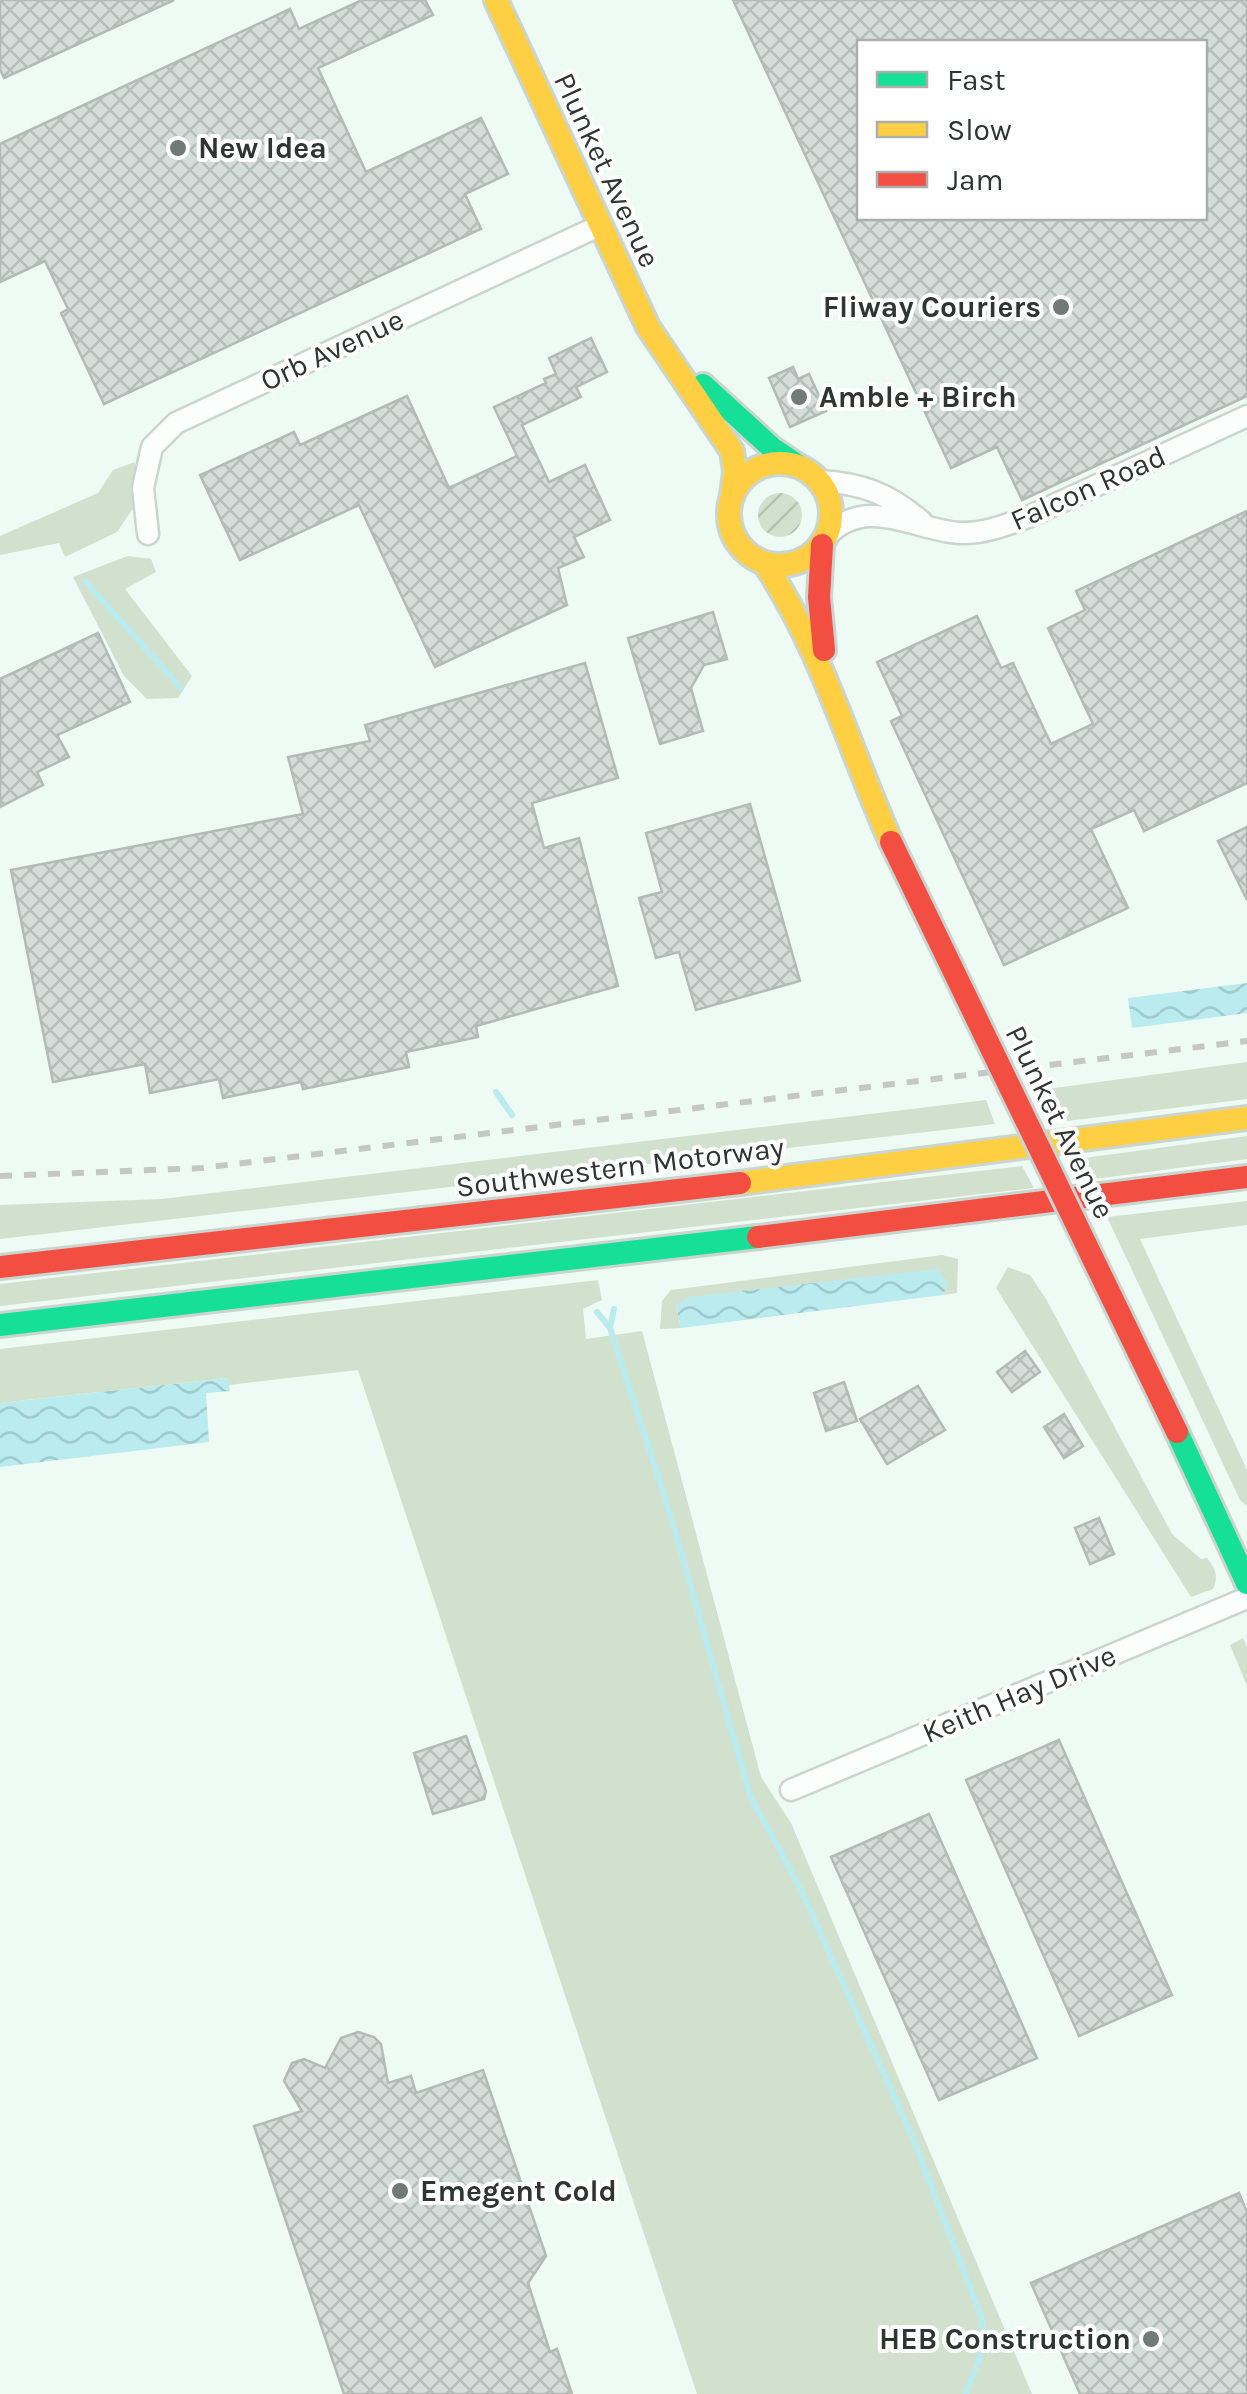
<svg xmlns="http://www.w3.org/2000/svg" width="1247" height="2394" font-family="Karla,sans-serif">
<defs>
<pattern id="garden-furrows" width="10" height="10" patternUnits="userSpaceOnUse" patternTransform="scale(2.5)"><rect width="10" height="10" fill="#d2e1cd"/><path d="M-1 1l2-2M0 10L10 0M9 11l2-2" fill="none" stroke="#b5c2b0"/></pattern>
<pattern id="water-waves" width="16" height="10" patternUnits="userSpaceOnUse" patternTransform="scale(2.5)"><rect width="16" height="10" fill="#baebee"/><path d="M0 5q4-4 8 0t8 0" fill="none" stroke="#a0cacd"/></pattern>
<pattern id="building-cross-hatch" width="8" height="8" patternUnits="userSpaceOnUse" patternTransform="scale(2.5)"><rect width="8" height="8" fill="#d4ddda"/><path d="M0 0l8 8M0 8l8-8" fill="none" stroke="#b6bebc"/></pattern>
</defs>
<rect width="100%" height="100%" fill="#eefaf4"/>
<!-- grass -->
<g fill="#d2e1cd">
<polygon points="135,462 136,504 117,532 65,557 59,543 0,555 0,536 98,493 113,470"/>
<polygon points="128,556 151,559 156,572 125,589 192,676 178,698 147,699 124,676 73,577"/>
<polygon points="1247,1062 1247,1099 1059,1122 1047,1089"/>
<polygon points="986,1100 995,1124 0,1239 0,1205 162,1199"/>
<polygon points="1247,1136 1247,1159 1087,1180 1077,1159"/>
<polygon points="1022,1166 1034,1188 0,1306 0,1284"/>
<polygon points="1247,1201 1247,1225 1140,1239 1247,1470 1247,1506 1240,1500 1107,1217"/>
<polygon points="942,1255 958,1259 957,1293 943,1295 947,1283 676,1306 681,1328 660,1329 662,1301 671,1290"/>
<path d="M1008,1267l22,8 16,24 126,235 29,25 6,-1c8,10 12,18 6,31l-22,8 -195,-309z"/>
<polygon points="598,1280 602,1300 583,1309 586,1339 642,1331 761,1777 791,1823 1032,2394 697,2394 358,1370 229,1385 227,1378 0,1403 0,1349"/>
<polygon points="1243,1638 1247,1647 1247,1686 1230,1645"/>
</g>
<!-- garden -->
<circle fill="url(#garden-furrows)" cx="780" cy="515" r="22"/>
<!-- water -->
<g fill="url(#water-waves)">
<polygon points="1247,983 1247,1013 1132,1028 1128,998"/>
<polygon points="938,1269 948,1283 943,1295 681,1328 676,1306 688,1297"/>
<polygon points="228,1378 230,1391 206,1393 209,1442 0,1467 0,1403"/>
</g>
<g fill="none" stroke-linecap="round" stroke-linejoin="round">
<!-- stream -->
<g stroke="#baebee" stroke-width="6">
<polyline points="85,581 181,688"/>
<polyline points="496,1092 512,1115"/>
<polyline points="597,1312 610,1328 614,1309"/>
<polyline points="610,1328 671,1517 750,1795 800,1888 912,2136 981,2316 985,2343 966,2394"/>
</g>
</g>
<!-- building -->
<g fill="url(#building-cross-hatch)" stroke="#b2bbb8" stroke-width="2.5" fill-rule="evenodd">
<polygon points="0,0 174,0 4,78 0,69"/>
<polygon points="362,0 425,0 433,15 318,68 366,172 481,118 508,174 465,194 481,229 104,404 61,313 68,309 45,261 0,282 0,144 290,9 299,29"/>
<path d="M733,0h514v396l-225,104 -25,-53 -46,21zM860,42h344v176h-344z"/>
<polygon points="591,338 607,372 576,387 581,397 522,425 549,482 585,465 610,520 574,537 584,557 558,568 567,605 435,667 359,505 240,560 200,475 294,432 300,445 407,396 449,488 517,456 494,407 546,383 544,379 556,374 549,358"/>
<polygon points="793,367 798,379 809,374 826,411 790,427 769,378"/>
<polygon points="1247,511 1247,783 1144,831 1134,810 1091,829 1128,908 1004,965 891,721 902,716 877,662 977,616 1001,668 1013,663 1051,744 1093,724 1048,628 1085,610 1076,591"/>
<polygon points="713,612 727,659 704,665 691,688 703,731 660,744 628,638"/>
<polygon points="98,633 130,702 57,735 69,757 37,772 43,785 0,807 0,679"/>
<polygon points="585,663 618,778 532,803 544,848 579,838 618,986 476,1026 478,1037 406,1052 409,1067 303,1089 301,1082 223,1098 219,1079 150,1093 145,1064 53,1082 11,870 303,814 288,757 370,741 365,725"/>
<polygon points="750,804 800,981 696,1010 679,952 656,958 639,898 662,892 646,833"/>
<polygon points="1247,827 1247,900 1218,841"/>
<polygon points="1025,1351 1040,1372 1012,1392 997,1372"/>
<polygon points="844,1382 857,1421 826,1431 814,1393"/>
<polygon points="918,1386 945,1430 887,1464 860,1419"/>
<polygon points="1064,1414 1083,1446 1064,1458 1044,1427"/>
<polygon points="1099,1518 1114,1554 1090,1564 1075,1528"/>
<polygon points="466,1736 486,1791 484,1799 433,1814 414,1753"/>
<polygon points="1059,1740 1172,1995 1079,2036 966,1780"/>
<polygon points="929,1814 1037,2058 939,2100 831,1857"/>
<polygon points="358,2032 374,2037 381,2044 388,2083 411,2076 416,2093 483,2070 546,2256 528,2283 550,2352 557,2349 572,2394 344,2394 254,2126 302,2111 284,2081 292,2063 304,2059 325,2068 341,2038"/>
<polygon points="1239,2193 1247,2212 1247,2394 1080,2394 1031,2283"/>
</g>
<g fill="none" stroke-linecap="round" stroke-linejoin="round">
<defs>
<g id="street">
<path d="M819,481c43,2 71,13 103,41"/>
<polyline points="148,534 143,488 152,447 176,423 599,226"/>
<path d="M827,536c39,-42 90,-5 133,-3 24,1 46,-8 68,-16l219,-101"/>
<polyline points="791,1790 1247,1598"/>
</g>
<g id="fast">
<polyline points="703,385 772,448 797,465"/>
<polyline points="0,1325 758,1237"/>
<polyline points="1177,1432 1247,1583"/>
</g>
<g id="slow">
<polyline points="496,0 648,327 732,451 735,472 732,495"/>
<circle cx="780" cy="514" r="51"/>
<path d="M765,564c57,86 84,184 126,278"/>
<polyline points="740,1183 1247,1118"/>
</g>
<g id="jam">
<polyline points="822,545 819,597 824,650"/>
<polyline points="758,1237 1247,1177"/>
<polyline points="0,1267 740,1183"/>
</g>
</defs>
<!-- street casing -->
<use href="#street" stroke="#cbd5d0" stroke-width="25"/>
<!-- fast casing -->
<use href="#fast" stroke="#cbd5d0" stroke-width="28"/>
<!-- slow casing -->
<use href="#slow" stroke="#cbd5d0" stroke-width="28"/>
<!-- jam casing -->
<use href="#jam" stroke="#cbd5d0" stroke-width="28"/>
<!-- street -->
<use href="#street" stroke="#fcfefd" stroke-width="20"/>
<!-- fast -->
<use href="#fast" stroke="#16e098" stroke-width="22"/>
<!-- slow -->
<use href="#slow" stroke="#ffcf43" stroke-width="22"/>
<!-- jam -->
<use href="#jam" stroke="#f24e42" stroke-width="22"/>
<!-- rail -->
<polyline stroke="#c4c7c5" stroke-width="6" stroke-dasharray="12 12" stroke-linecap="butt" points="0,1176 202,1168 1247,1041"/>
<defs>
<polyline id="jam-bridge" points="891,842 1177,1432"/>
</defs>
<!-- jam-bridge casing -->
<use href="#jam-bridge" stroke="#cbd5d0" stroke-width="28" stroke-linecap="butt"/>
<!-- jam-bridge -->
<use href="#jam-bridge" stroke="#f24e42" stroke-width="22"/>
</g>
<!-- markers -->
<g fill="#717a76" stroke="#fff" stroke-width="4">
<circle cx="178" cy="148" r="10"/>
<circle cx="1061" cy="307" r="10"/>
<circle cx="799" cy="397" r="10"/>
<circle cx="400" cy="2191" r="10"/>
<circle cx="1151" cy="2339" r="10"/>
</g>
<g text-anchor="middle" dominant-baseline="central" stroke-width="8" stroke-linejoin="round" paint-order="stroke">
<!-- poi labels -->
<g font-size="30" font-weight="bold" fill="#2e3532" stroke="#fff" text-anchor="start">
<text x="198" y="148">New Idea</text>
<text x="1041" y="307" text-anchor="end">Fliway Couriers</text>
<text x="819" y="397">Amble + Birch</text>
<text x="420" y="2191">Emegent Cold</text>
<text x="1131" y="2339" text-anchor="end">HEB Construction</text>
</g>
<!-- street labels -->
<g font-size="30" fill="#2e3532" stroke="#fff">
<text transform="translate(607 170) rotate(65)">Plunket Avenue</text>
<text transform="translate(332 350) rotate(-25)">Orb Avenue</text>
<text transform="translate(1088 488) rotate(-24)">Falcon Road</text>
<text transform="translate(1060 1122) rotate(64)">Plunket Avenue</text>
<text transform="translate(620 1167) rotate(-7)">Southwestern Motorway</text>
<text transform="translate(1019 1694) rotate(-23)">Keith Hay Drive</text>
</g>
</g>
<!-- legend -->
<rect x="857" y="40" width="350" height="180" fill="#ffffff" stroke="#abaead" stroke-width="2.5"/>
<rect x="877" y="72" width="50" height="15" fill="#16e098" stroke="#abaead" stroke-width="2.5"/>
<text x="947" y="90" font-size="30" fill="#2e3532">Fast</text>
<rect x="877" y="122" width="50" height="15" fill="#ffcf43" stroke="#abaead" stroke-width="2.5"/>
<text x="947" y="140" font-size="30" fill="#2e3532">Slow</text>
<rect x="877" y="172" width="50" height="15" fill="#f24e42" stroke="#abaead" stroke-width="2.5"/>
<text x="947" y="190" font-size="30" fill="#2e3532">Jam</text>
</svg>
